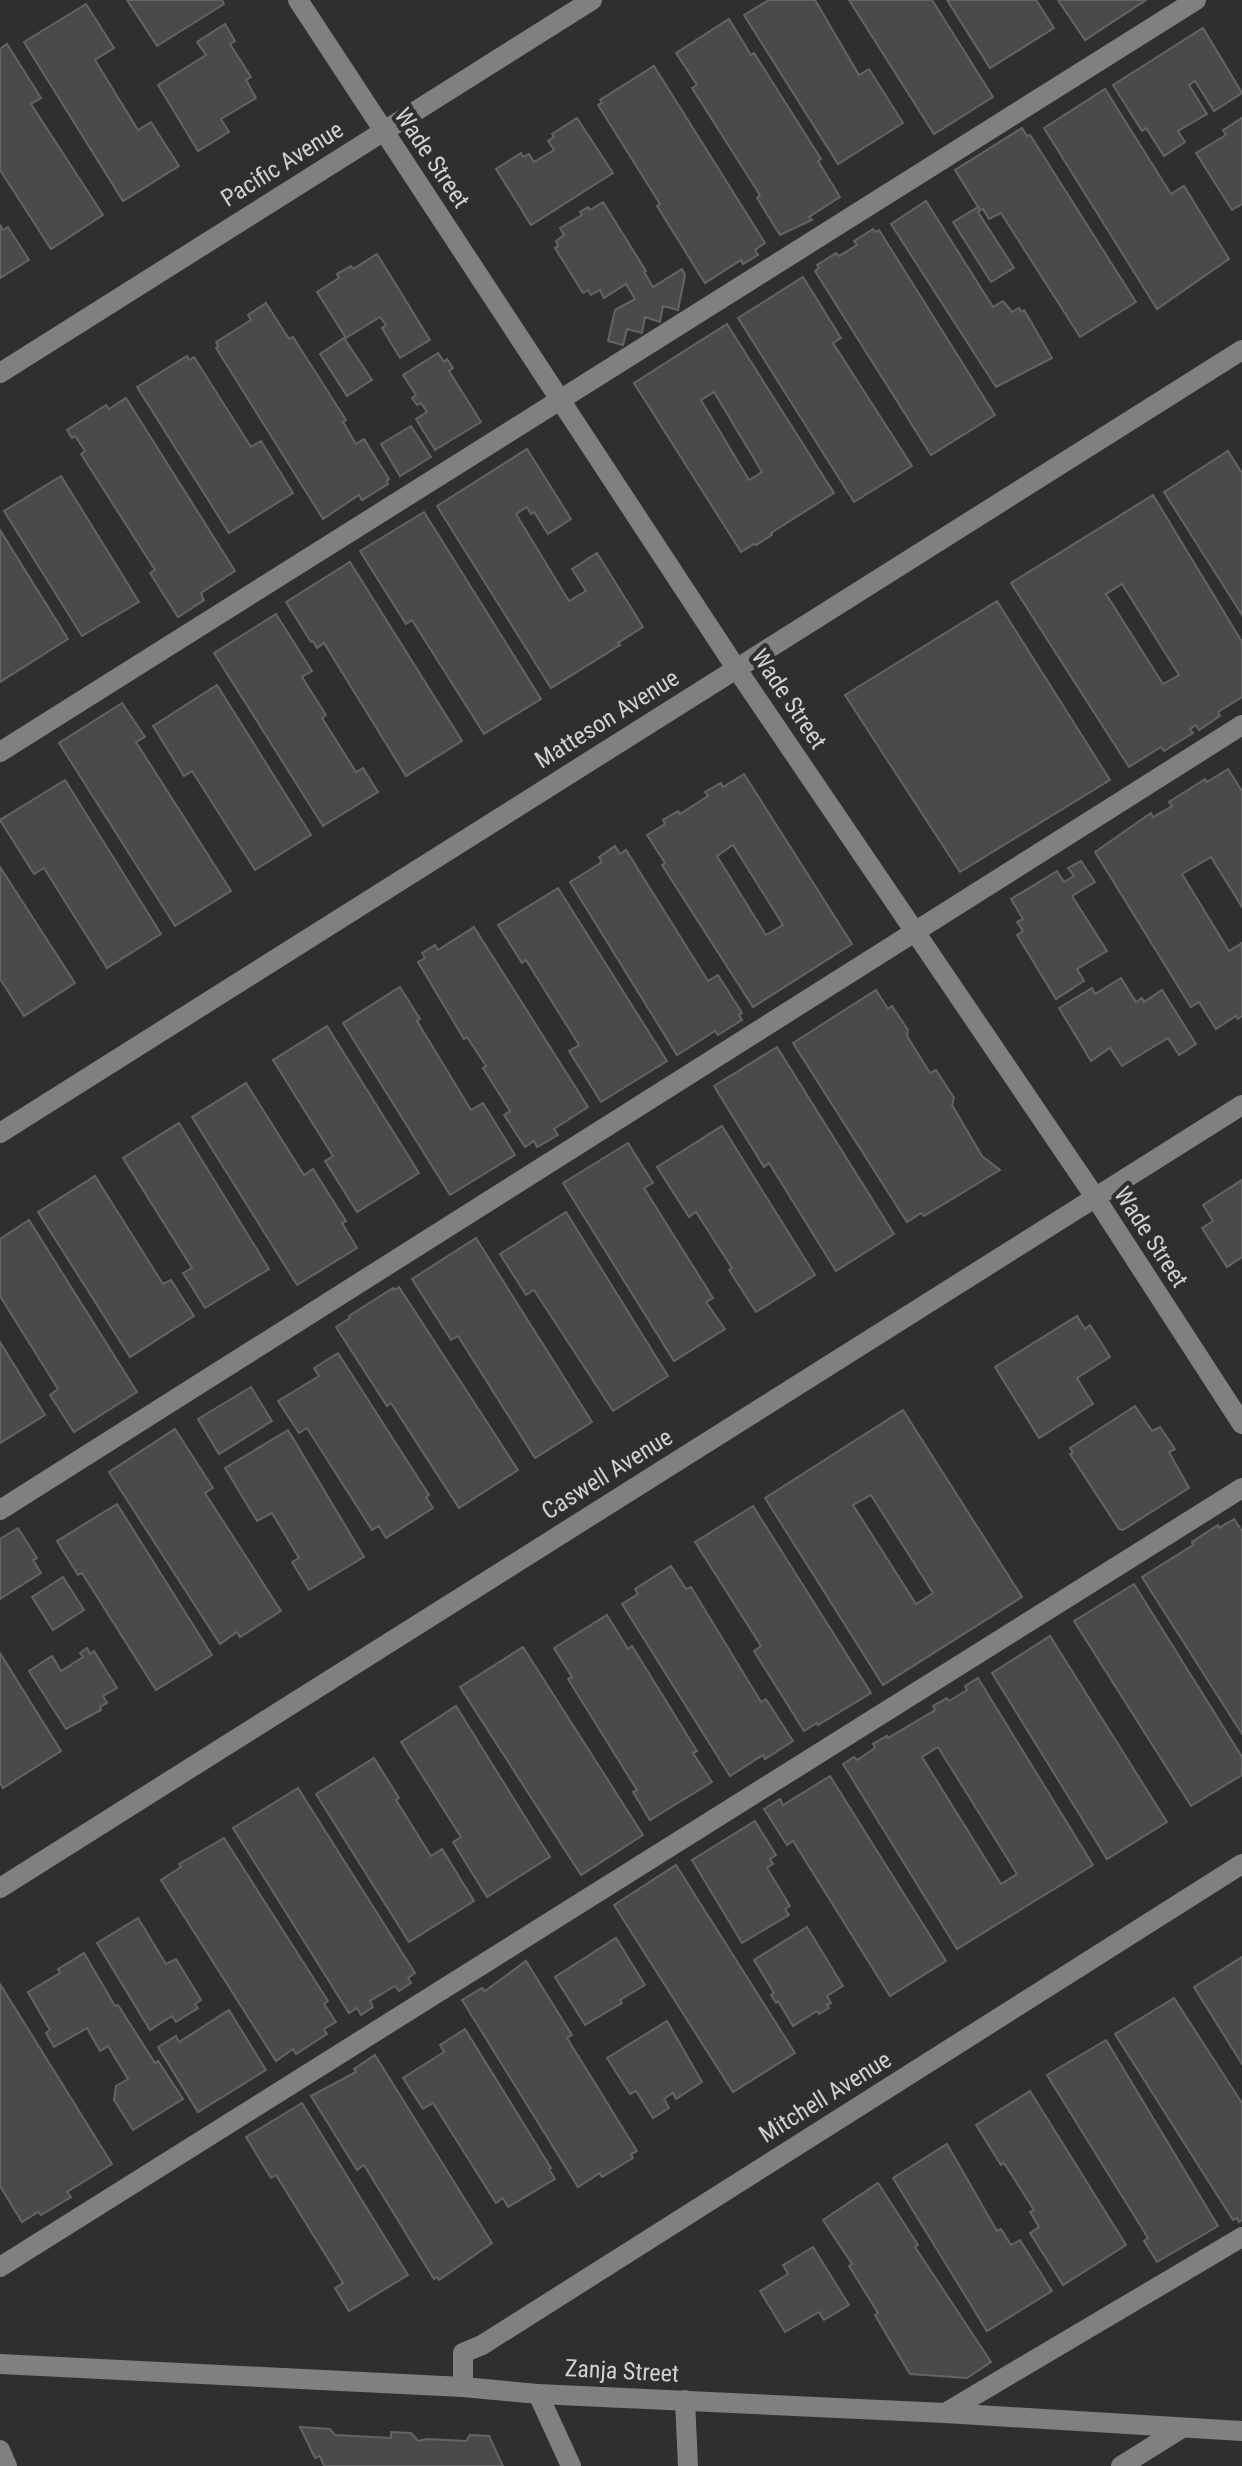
<svg xmlns="http://www.w3.org/2000/svg" width="1242" height="2466" font-family="'Roboto Condensed',sans-serif">
<rect width="100%" height="100%" fill="#2f2f32"/>
<!-- building -->
<g fill="#4a4b48" stroke="#646462" stroke-width="2" fill-rule="evenodd">
<polygon points="127,0 222,0 224,4 157,46"/>
<polygon points="769,0 815,0 859,75 869,69 903,123 838,164 744,15"/>
<polygon points="849,0 932,0 993,97 934,134"/>
<polygon points="947,0 1036,0 1054,28 990,68"/>
<polygon points="1058,0 1146,0 1085,40"/>
<polygon points="86,4 114,48 95,60 138,130 151,122 179,166 123,201 24,42"/>
<polygon points="729,19 751,55 754,53 821,159 818,161 840,197 809,217 812,220 780,235 757,198 760,195 692,88 697,85 676,53"/>
<polygon points="225,24 235,41 230,44 251,77 246,80 256,98 221,119 229,132 198,151 158,85 206,55 197,42"/>
<polygon points="1203,28 1242,93 1214,111 1195,81 1189,85 1207,114 1178,131 1185,142 1164,156 1146,128 1142,131 1113,85"/>
<polygon points="7,44 41,98 31,104 103,215 51,249 0,170 0,49"/>
<polygon points="654,66 765,243 755,250 758,255 743,264 741,260 705,283 657,206 660,204 598,105 602,103 600,100"/>
<polygon points="1105,89 1171,194 1184,186 1229,259 1157,309 1044,128"/>
<polygon points="577,118 613,173 531,225 496,169 521,153 523,157 529,154 534,162 554,150 548,141 554,137 552,134"/>
<polygon points="1242,118 1242,204 1232,210 1196,153 1226,135 1223,130"/>
<polygon points="1022,128 1027,136 1030,135 1136,302 1080,337 1001,213 989,219 983,209 980,210 955,170"/>
<polygon points="926,201 993,307 1003,301 1012,312 1019,308 1021,312 1024,310 1052,358 996,387 891,224"/>
<polygon points="603,202 646,271 644,272 653,287 682,269 685,275 678,310 663,306 660,322 645,317 642,333 627,329 623,345 608,341 615,310 635,299 626,284 604,298 600,290 591,295 588,290 583,293 555,248 558,246 556,241 564,235 560,228 582,215 580,212 588,207 590,210"/>
<polygon points="978,207 980,210 978,212 1014,268 991,282 953,222"/>
<polygon points="0,225 3,230 8,227 29,260 0,278"/>
<polygon points="873,229 875,232 879,230 995,415 931,455 815,271 819,268 817,265 836,253 839,256 857,245 854,241"/>
<polygon points="377,254 430,340 400,358 382,328 386,325 380,317 346,338 317,292 339,278 337,274 351,266 353,269"/>
<polygon points="803,277 841,338 833,343 912,466 854,502 738,318"/>
<polygon points="266,303 289,339 293,337 346,420 343,422 356,444 364,439 389,479 387,480 388,484 362,500 359,495 323,519 216,348 218,346 216,342 251,320 248,315"/>
<path d="M727,324l107,169 -63,40 1,2 -16,10 -2,-1 -13,8 -107,-169zM714,392l48,80 -13,8 -48,-80z"/>
<polygon points="344,338 372,380 347,396 320,354"/>
<polygon points="438,353 444,362 447,359 453,368 449,371 481,422 435,450 416,419 427,412 421,403 417,405 412,398 416,395 403,375"/>
<polygon points="187,356 189,360 194,357 251,447 261,441 293,493 229,533 137,387"/>
<polygon points="126,398 235,571 201,593 204,600 178,617 150,573 155,570 81,454 85,451 75,436 72,438 67,430 106,405 109,409"/>
<polygon points="411,426 431,457 400,476 381,444"/>
<polygon points="527,449 571,519 548,534 534,512 531,514 527,507 516,514 569,601 586,591 572,569 597,553 643,627 618,643 620,645 551,688 437,506"/>
<polygon points="1228,451 1242,473 1242,615 1164,492"/>
<polygon points="61,476 139,602 82,636 4,511"/>
<path d="M1153,495l89,147v55l-24,15 2,4 -21,14 -3,-5 -6,4 3,4 -29,18 -3,-4 -32,20 -118,-184zM1122,584l57,91 -16,9 -57,-90z"/>
<polygon points="424,512 541,699 484,734 412,620 406,624 360,551"/>
<polygon points="0,530 68,639 0,682"/>
<polygon points="350,562 462,741 406,776 324,643 317,648 313,641 311,642 286,602"/>
<polygon points="997,601 1110,780 960,872 845,695"/>
<polygon points="276,614 312,671 302,677 326,715 322,718 356,772 363,768 378,792 323,826 214,653"/>
<polygon points="217,685 311,835 255,870 192,771 184,776 153,726"/>
<polygon points="122,703 145,737 136,742 231,891 175,926 59,743"/>
<polygon points="1228,769 1242,791 1242,907 1211,857 1182,874 1229,951 1242,943 1242,1016 1238,1019 1236,1016 1216,1029 1199,1002 1191,1007 1095,852 1151,813 1153,817 1172,806 1169,802 1205,779 1207,782"/>
<path d="M744,774l108,170 -99,63 -91,-142 3,-2 -18,-28 18,-11 -2,-4 15,-9 2,3 28,-18 -3,-4 16,-9 2,4zM733,845l50,80 -17,10 -49,-79z"/>
<polygon points="65,780 161,934 107,968 44,868 34,874 0,820"/>
<polygon points="615,846 620,854 626,850 708,981 718,975 742,1013 739,1015 742,1020 718,1035 715,1031 677,1055 570,882 602,862 599,857"/>
<polygon points="1081,861 1095,882 1072,896 1107,951 1077,969 1084,981 1056,999 1017,935 1023,931 1017,922 1023,919 1011,899 1057,871 1064,882 1074,876 1068,868"/>
<polygon points="0,867 75,983 24,1016 0,979"/>
<polygon points="558,888 667,1061 601,1102 569,1051 579,1045 526,960 522,963 498,925"/>
<polygon points="474,927 588,1107 554,1129 558,1135 537,1147 534,1141 525,1147 504,1115 510,1111 483,1068 486,1066 467,1037 464,1039 418,962 425,958 422,953 435,945 438,950"/>
<polygon points="1121,978 1136,1002 1142,998 1144,1002 1162,990 1196,1044 1179,1055 1168,1038 1122,1066 1110,1048 1091,1061 1059,1008 1092,988 1095,994"/>
<polygon points="400,987 420,1019 417,1021 471,1110 483,1103 515,1155 450,1195 343,1023"/>
<polygon points="876,990 888,1009 892,1006 908,1030 907,1036 930,1073 936,1070 954,1098 952,1105 982,1156 1000,1170 924,1216 921,1213 907,1222 793,1043"/>
<polygon points="327,1026 419,1173 357,1212 325,1161 333,1156 273,1060"/>
<polygon points="777,1047 894,1234 836,1271 769,1163 764,1167 714,1086"/>
<polygon points="246,1083 304,1175 313,1169 346,1221 342,1223 357,1248 297,1285 192,1117"/>
<polygon points="179,1123 269,1269 205,1308 183,1273 192,1268 123,1158"/>
<polygon points="722,1126 815,1275 756,1312 729,1270 732,1268 696,1212 689,1217 657,1167"/>
<polygon points="628,1143 653,1183 644,1188 713,1298 706,1302 725,1329 674,1361 563,1183"/>
<polygon points="95,1176 163,1284 171,1280 194,1316 130,1357 38,1212"/>
<polygon points="1242,1180 1242,1257 1227,1267 1202,1228 1213,1221 1203,1205"/>
<polygon points="566,1212 668,1376 613,1411 534,1290 526,1295 500,1254"/>
<polygon points="29,1220 137,1392 74,1432 50,1395 58,1389 0,1296 0,1239"/>
<polygon points="476,1238 592,1422 535,1458 458,1336 451,1340 412,1279"/>
<polygon points="399,1287 518,1470 459,1508 391,1403 387,1406 336,1327 350,1318 349,1316 393,1288 394,1290"/>
<polygon points="1077,1316 1085,1329 1090,1325 1110,1357 1077,1378 1093,1404 1039,1438 995,1367"/>
<polygon points="0,1342 45,1415 0,1443"/>
<polygon points="338,1353 429,1495 426,1497 433,1508 386,1538 379,1526 372,1530 307,1428 299,1433 278,1401 319,1376 314,1368"/>
<polygon points="251,1387 272,1421 219,1454 198,1419"/>
<polygon points="1135,1406 1152,1431 1160,1427 1175,1449 1169,1452 1189,1488 1123,1530 1119,1529 1070,1454 1073,1453 1070,1448"/>
<path d="M903,1410l119,187 -139,88 -118,-187zM871,1495l62,98 -17,11 -63,-99z"/>
<polygon points="175,1429 213,1488 205,1493 281,1611 240,1637 237,1632 220,1644 109,1472"/>
<polygon points="288,1430 364,1557 309,1590 292,1562 299,1558 272,1513 257,1521 225,1468"/>
<polygon points="117,1504 212,1655 156,1690 82,1573 78,1575 57,1541"/>
<polygon points="753,1506 871,1693 818,1725 817,1723 804,1731 754,1651 761,1646 695,1542"/>
<polygon points="1234,1519 1242,1531 1242,1734 1142,1577 1193,1545 1192,1542 1218,1525 1219,1528"/>
<polygon points="18,1528 37,1558 33,1560 41,1573 0,1599 0,1539"/>
<polygon points="671,1566 686,1589 691,1587 761,1702 766,1699 793,1741 765,1759 763,1755 730,1776 622,1604 638,1594 635,1589"/>
<polygon points="63,1577 84,1610 53,1630 32,1597"/>
<polygon points="1134,1584 1242,1757 1242,1775 1191,1806 1074,1621"/>
<polygon points="607,1615 628,1649 632,1646 697,1751 693,1753 712,1782 650,1820 633,1792 637,1790 568,1679 572,1677 554,1648"/>
<polygon points="1050,1636 1167,1822 1107,1859 992,1673"/>
<polygon points="523,1647 643,1835 581,1875 460,1687"/>
<polygon points="87,1648 90,1654 94,1651 117,1688 103,1696 107,1703 100,1707 101,1710 66,1729 29,1671 52,1656 61,1671 83,1657 80,1653"/>
<polygon points="0,1653 61,1751 3,1788 0,1783"/>
<path d="M978,1678l115,187 -136,84 -114,-185 11,-7 3,3 18,-12 -2,-4 14,-8 1,2 47,-28 -2,-4 14,-8 2,3 18,-11 -2,-4zM938,1747l79,127 -16,10 -79,-127z"/>
<polygon points="456,1706 550,1857 487,1897 453,1842 461,1837 401,1742"/>
<polygon points="374,1758 399,1798 396,1800 431,1856 442,1849 474,1901 409,1942 316,1794"/>
<polygon points="830,1776 946,1961 890,1996 793,1841 787,1845 764,1809 780,1799 783,1805"/>
<polygon points="298,1788 415,1973 408,1978 411,1983 399,1991 395,1986 370,2001 373,2007 361,2015 357,2008 349,2013 233,1828"/>
<polygon points="755,1821 776,1855 770,1859 773,1864 767,1868 790,1906 785,1909 789,1915 742,1943 692,1860"/>
<polygon points="224,1838 328,2001 324,2004 336,2022 324,2029 327,2034 296,2054 293,2049 276,2061 161,1880 181,1867 179,1864"/>
<polygon points="676,1865 795,2053 733,2092 614,1905"/>
<polygon points="138,1918 166,1964 176,1959 201,2000 195,2004 198,2008 176,2022 172,2016 150,2030 97,1943"/>
<polygon points="807,1927 843,1986 827,1996 831,2003 827,2005 829,2008 819,2014 817,2011 793,2026 778,2001 776,2003 771,1995 774,1993 754,1960"/>
<polygon points="616,1938 645,1985 620,2000 622,2003 585,2025 555,1977"/>
<polygon points="84,1953 115,2006 118,2005 155,2063 158,2061 183,2099 133,2130 114,2100 116,2086 128,2079 108,2046 100,2051 87,2028 54,2047 46,2033 50,2030 28,1992 60,1973 58,1969"/>
<polygon points="1242,1957 1242,2064 1194,1987"/>
<polygon points="526,1961 572,2035 567,2038 637,2151 631,2154 633,2158 602,2177 600,2173 578,2187 462,2000 482,1988 485,1991"/>
<polygon points="0,1984 112,2164 67,2192 71,2197 41,2215 38,2212 22,2222 0,2186"/>
<polygon points="1174,1998 1242,2103 1242,2220 1239,2222 1237,2218 1233,2220 1115,2034"/>
<polygon points="229,2010 266,2070 198,2112 158,2047 176,2036 179,2042"/>
<polygon points="667,2021 702,2082 676,2099 673,2093 664,2099 669,2108 653,2118 636,2091 630,2094 607,2058"/>
<polygon points="465,2029 551,2168 549,2169 555,2179 508,2207 503,2198 496,2203 433,2103 423,2109 403,2078 444,2052 440,2045"/>
<polygon points="1106,2040 1218,2226 1157,2262 1144,2241 1148,2238 1047,2075"/>
<polygon points="375,2055 492,2243 439,2280 437,2277 434,2279 364,2165 357,2170 311,2096 356,2072 354,2069"/>
<polygon points="1030,2091 1126,2245 1063,2285 1030,2233 1039,2227 1030,2212 1034,2210 1004,2163 1001,2165 976,2125"/>
<polygon points="302,2103 408,2275 349,2311 335,2288 343,2283 276,2175 271,2178 246,2137"/>
<polygon points="947,2144 997,2231 1001,2229 1011,2245 1020,2240 1052,2291 987,2331 893,2178"/>
<polygon points="878,2183 918,2245 915,2247 991,2362 967,2378 910,2374 875,2315 878,2313 849,2266 852,2264 823,2220"/>
<polygon points="813,2247 849,2305 824,2320 819,2312 785,2332 760,2291 788,2274 783,2265"/>
<polygon points="300,2427 330,2429 335,2435 391,2438 391,2432 411,2433 418,2441 427,2439 466,2441 470,2435 489,2436 503,2466 324,2466 320,2456 315,2458"/>
</g>
<g fill="none" stroke-linecap="round" stroke-linejoin="round">
<!-- minor -->
<g stroke="#808081" stroke-width="20">
<polyline points="298,0 736,668 1095,1197 1242,1424"/>
<polyline points="0,373 592,0"/>
<polyline points="0,752 1196,0"/>
<polyline points="0,1133 1242,350"/>
<polyline points="0,1510 1242,725"/>
<polyline points="0,1888 1242,1105"/>
<polyline points="0,2267 1242,1488"/>
<polyline points="0,2364 463,2387 538,2394 945,2413 1242,2431"/>
<polyline points="463,2387 463,2353 482,2345 1242,1864"/>
<polyline points="538,2394 571,2466"/>
<polyline points="685,2400 688,2466"/>
<polyline points="945,2413 1242,2237"/>
<polyline points="0,2450 7,2466"/>
<polyline points="1121,2466 1182,2428"/>
</g>
</g>
<g text-anchor="middle" dominant-baseline="central" stroke-width="8" stroke-linejoin="round" paint-order="stroke">
<!-- street labels -->
<g font-size="24" fill="#d2d1d3" stroke="#2f2f32">
<text transform="translate(432 158) rotate(56)">Wade Street</text>
<text transform="translate(282 164) rotate(-32)">Pacific Avenue</text>
<text transform="translate(789 699) rotate(56)">Wade Street</text>
<text transform="translate(607 719) rotate(-32)">Matteson Avenue</text>
<text transform="translate(1151 1237) rotate(57)">Wade Street</text>
<text transform="translate(607 1474) rotate(-32)">Caswell Avenue</text>
<text transform="translate(825 2097) rotate(-32)">Mitchell Avenue</text>
<text transform="translate(622 2371) rotate(3)">Zanja Street</text>
</g>
</g>
</svg>
